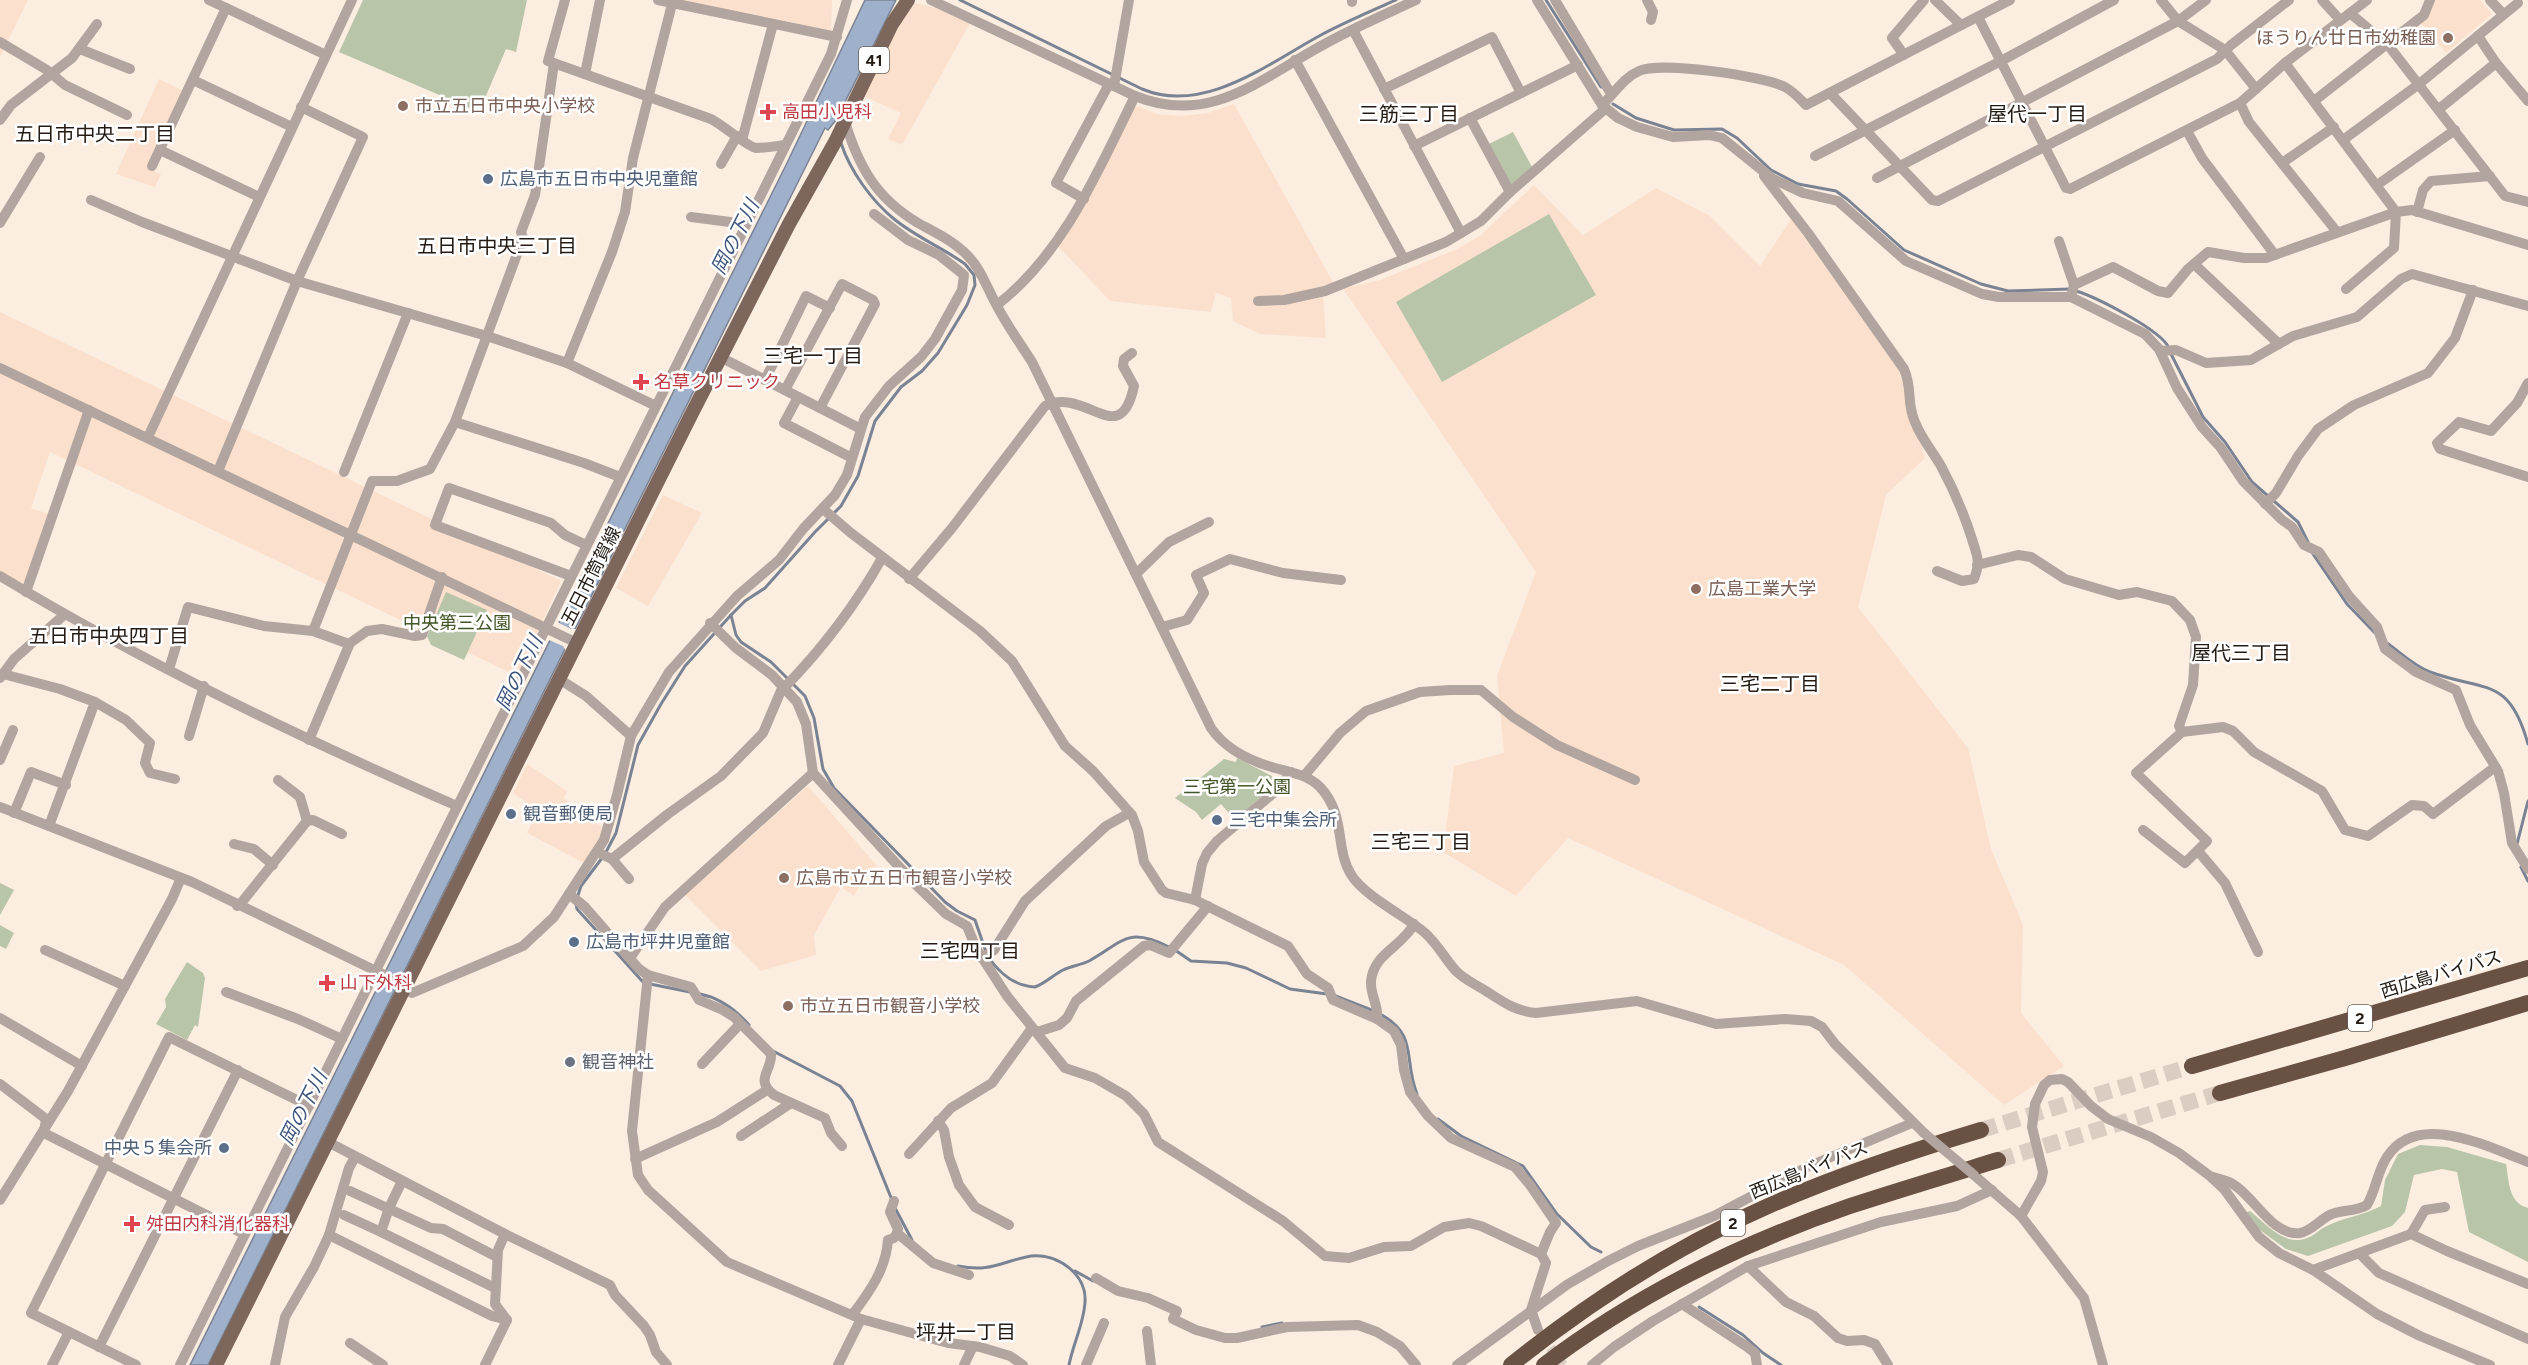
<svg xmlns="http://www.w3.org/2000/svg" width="2528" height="1365" font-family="Figtree,'Noto Sans JP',sans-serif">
<rect width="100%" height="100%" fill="#fcede1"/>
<!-- built -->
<g fill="#fbe1cd">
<polygon points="0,0 28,0 0,57"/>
<polygon points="658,0 832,0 831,33"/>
<polygon points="2434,0 2480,0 2492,14 2446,53 2421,23"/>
<polygon points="916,3 943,10 970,23 902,145 888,139 901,113 863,96 897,25"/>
<polygon points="159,79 184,91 148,169 161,174 155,187 116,174"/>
<polygon points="1234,104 1334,284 1342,283 1346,288 1380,280 1457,249 1481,235 1534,185 1583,235 1656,188 1710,216 1760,266 1791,219 1898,367 1925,458 1886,495 1858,607 1968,748 1991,849 2023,925 2021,1013 2064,1066 2004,1105 1844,965 1568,838 1516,896 1443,852 1454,766 1504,753 1497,676 1536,572 1342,287 1323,295 1326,338 1260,334 1233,321 1231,298 1216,293 1211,312 1110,301 1058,246 1132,108 1137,106 1157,114 1181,116 1208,113"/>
<polygon points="0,312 561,581 517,676 50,452 31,508 49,514 24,587 0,571"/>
<polygon points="663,495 702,513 648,606 616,588"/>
<polygon points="527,764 567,791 564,798 604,829 600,841 584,863 527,833 538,811 513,793"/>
<polygon points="808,786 877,866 869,869 854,896 841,887 814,935 816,955 761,971 685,895"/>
</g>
<!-- green -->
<g fill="#b8c5a9">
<polygon points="363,0 527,0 516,52 506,49 479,112 339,52"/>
<polygon points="1513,132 1532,167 1512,187 1489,144"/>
<polygon points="1549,214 1596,295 1442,382 1396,302"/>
<polygon points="446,592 487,610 464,660 431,645 427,636"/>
<polygon points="1237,758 1272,776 1270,789 1235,820 1221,804 1202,820 1196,812 1175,798 1224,759 1236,762"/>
<polygon points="0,883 14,890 0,915"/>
<polygon points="0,925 14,933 6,949 0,946"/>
<polygon points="187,962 203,973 205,978 198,1027 195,1025 187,1040 156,1024 166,1007 165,999"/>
<path d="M2420,1145l27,2 59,17c3,16 2,39 22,44v54l-59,-30 -12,-60 -15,-3 -28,6 -9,37 -13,14 -84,30 -22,-7 -33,-24 -8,-12 5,-2c16,13 35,36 57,27 7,-2 13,-9 20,-12 17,-9 36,-10 54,-20l4,-26 13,-26z"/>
</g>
<!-- water -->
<polygon fill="#9fb0cb" stroke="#7a8394" stroke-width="1.5" points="865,0 896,0 836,120 828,130 825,128 208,1365 190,1365 786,165"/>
<!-- pier -->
<polygon fill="#fcede1" points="556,618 559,623 571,629 578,629 566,651 563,646 549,640 545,640"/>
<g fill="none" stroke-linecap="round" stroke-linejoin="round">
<!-- stream -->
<g stroke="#7a8394" stroke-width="3">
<path d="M960,0l182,89c62,26 127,-26 179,-54 24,-13 50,-24 75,-35"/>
<polyline points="1546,0 1601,87"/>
<polyline points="1613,104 1636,118 1674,130 1722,129 1737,138 1771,170 1798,184 1836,191 1847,199 1904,250 1981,284 2008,291 2070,289"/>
<path d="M2076,291c20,6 85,39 93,57"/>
<polyline points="2171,354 2203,417 2225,442 2252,482 2298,522 2308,542"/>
<polyline points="2313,554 2347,604 2375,633"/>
<polyline points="731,615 736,635 741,642 771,662 805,696 814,718 823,769 834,788 945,902 957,911 975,920 986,952"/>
<path d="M2387,643c14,10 27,23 43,29 55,20 79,4 98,72"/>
<polyline points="2517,844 2528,801"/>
<path d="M606,852l10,-19 22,-88 23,-41 24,-38 46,-51 14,-14 20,-13 50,-56 26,-26 17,-30 17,-55 26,-34 21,-16 16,-18 29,-48 8,-20 -1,-10 -9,-11c-22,-16 -49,-27 -71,-45 -22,-18 -44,-48 -53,-76"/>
<polyline points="2521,867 2528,881"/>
<polyline points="577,898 581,886 602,858"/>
<polyline points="576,904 577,909 643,982"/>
<polyline points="1175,950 1191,961 1227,963 1246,968 1290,989 1327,994"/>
<path d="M989,958c11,16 27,28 46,29 11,-4 18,-12 28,-17 8,-4 18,-5 26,-9 34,-19 38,-35 80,-14"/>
<polyline points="650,984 690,992"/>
<path d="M700,994c20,4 35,15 49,31"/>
<polyline points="1333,995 1374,1011"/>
<path d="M1380,1014c39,21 23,46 37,80"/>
<polyline points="773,1051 840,1086 852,1101 892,1200"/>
<polyline points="1438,1119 1461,1136 1523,1166 1557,1214 1591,1247 1601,1252"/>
<polyline points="895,1208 912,1240"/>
<path d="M958,1266c33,7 44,-5 73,-10 26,-3 56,18 54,46 -1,21 -12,42 -16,63"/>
<polyline points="1075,1271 1093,1281"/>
<polyline points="1699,1307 1743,1335 1763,1353 1781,1365"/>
<polyline points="1262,1327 1282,1323"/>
</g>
<!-- minor-tunnel -->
<polyline stroke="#dbcdc2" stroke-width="10" stroke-dasharray="10 5" stroke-linecap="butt" points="1542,1335 1563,1365"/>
<!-- highway-tunnel -->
<g stroke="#dbcdc2" stroke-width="16" stroke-dasharray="16 8" stroke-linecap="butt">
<polyline points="1981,1130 2192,1066"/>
<polyline points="1998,1160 2220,1093"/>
</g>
<!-- minor -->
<g stroke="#b2a59f" stroke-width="10">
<polyline points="209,0 326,55"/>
<path d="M565,0l-17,61 163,58c12,6 37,28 45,29 10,0 20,-2 29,-3"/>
<polyline points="658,0 837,37"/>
<path d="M931,0l204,96c74,30 124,-16 186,-50 30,-17 63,-31 95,-46"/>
<polyline points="1537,0 1602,105 1618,118 1637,127 1673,137 1709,135 1722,138 1773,179 1803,193 1838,201 1906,261 1982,294 1999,297 2071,297 2145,334 2159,349 2177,388 2202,427 2221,448 2243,481 2281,519 2292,527 2304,545 2319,552 2349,596 2377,627 2385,649 2416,672 2456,690 2470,725 2498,771 2504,793 2512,843 2528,869"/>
<polyline points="1555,0 1611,94"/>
<polyline points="1647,0 1653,12 1651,20"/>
<polyline points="1935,0 1961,25"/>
<polyline points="2161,0 2178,21 2225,50 2256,89"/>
<polyline points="2322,0 2340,20"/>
<polyline points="2490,0 2503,14"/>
<polyline points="1352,2 1352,0"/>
<polyline points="2351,14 2388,45 2505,196 2528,202"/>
<polyline points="1978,17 2066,188 2070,189 2240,103 2285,63 2367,0"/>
<polyline points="1353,30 1461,233"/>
<polyline points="2478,36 2496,63 2528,101"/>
<polyline points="0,42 47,70 65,85 127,115"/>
<polyline points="80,49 130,69"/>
<polyline points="1904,55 1892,38 1924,0"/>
<polyline points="1295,60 1404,259"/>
<polyline points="2285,63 2396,212 2394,248 2346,289"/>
<polyline points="585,74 600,0"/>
<polyline points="193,80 292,127"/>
<polyline points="1114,86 1129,0"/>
<polyline points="1384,89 1492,37 1521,93"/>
<polyline points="1830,93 1932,200 1938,201 2217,59 2231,45 2289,0"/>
<polyline points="2314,101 2424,15 2430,0"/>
<polyline points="2240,103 2249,122 2337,232"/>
<path d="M1602,105c13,-12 21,-27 37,-34 22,-10 124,5 146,16 9,5 14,11 21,18l204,-105"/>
<polyline points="2439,109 2496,63"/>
<polyline points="1470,118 1510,192"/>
<polyline points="0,120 11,105 72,58 97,24"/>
<path d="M845,122c14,45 31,76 73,101 18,10 36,18 50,33 13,13 19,32 28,48 10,20 24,39 36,58l179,366c15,22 39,33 64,40 16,4 33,7 45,19 27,29 14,62 32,89 13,20 53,40 72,56 13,11 21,27 32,39 9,9 19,13 30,20 17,11 29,20 50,22l101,-12 79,23 69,-5 26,2 11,6 13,17 89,89"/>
<polyline points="2187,131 2202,158 2275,255"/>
<polyline points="742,140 773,24"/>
<polyline points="2343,140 2419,84 2518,3"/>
<polyline points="1414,146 1578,65"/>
<polyline points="160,150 259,197"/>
<polyline points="1815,156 2001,61 2114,0"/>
<polyline points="2282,163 2334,127"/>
<polyline points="721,164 737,136"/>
<polyline points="152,166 226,8"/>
<path d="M1764,176l44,57 96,136c9,21 2,33 11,53 6,16 18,30 26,44 13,24 23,48 31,73 5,17 9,22 2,40l-12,2 -25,-10"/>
<polyline points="1877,178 2178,21 2206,0"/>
<polyline points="2377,185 2455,130"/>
<polyline points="1084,199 1056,183 1109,84"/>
<polyline points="91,200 142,222 297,281 487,336 567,363 656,406"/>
<polyline points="2417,212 2423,190 2431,181 2490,176"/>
<polyline points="691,217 738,223 745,226"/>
<polyline points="0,223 40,157"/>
<polyline points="2059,241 2074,285"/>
<polyline points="2194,264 2279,344"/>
<polyline points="2071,297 2074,285 2113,267 2158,291 2168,293 2188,269 2208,252 2244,258 2266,258 2396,212 2412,210 2528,245"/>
<polyline points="1258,301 1284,300 1325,291 1446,242 1481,221 1510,192 1605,109"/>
<path d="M997,305c67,-52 101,-134 138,-209"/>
<polyline points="2160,351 2176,350 2206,363 2251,360 2293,336 2357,317 2401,279 2412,274 2528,306"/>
<polyline points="720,357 861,429"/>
<polyline points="567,363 612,252 625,212 633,158 672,4"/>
<polyline points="0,368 577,643"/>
<polyline points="765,380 806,296 830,308"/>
<polyline points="2528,383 2517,403 2491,431 2459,422 2437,443 2440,449 2528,477"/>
<polyline points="785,390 842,284 873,300 875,304 820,408"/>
<polyline points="798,397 784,423 852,458"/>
<polyline points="455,422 584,463 620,477"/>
<polyline points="148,437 352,0"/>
<polyline points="218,471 297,281 363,137 301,107"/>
<polyline points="344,472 408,313"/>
<polyline points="2265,504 2276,493 2298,456 2318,429 2354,405 2428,373 2455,338 2473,290"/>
<polyline points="823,509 851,533 980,631 1012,661 1065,746 1093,771 1132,815 1138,831 1144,862 1162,890 1166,893 1195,900 1288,946 1307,974 1328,988 1333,1000 1377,1019 1394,1031 1401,1045 1404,1070 1410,1092 1428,1116 1451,1138 1515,1167 1530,1185 1556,1223 1550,1232 1541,1254"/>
<polyline points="1977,565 2018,555 2031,557 2065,579 2119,595 2137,592 2172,601 2190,620 2196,637 2193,685 2179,726 2182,732 2223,727 2233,731 2254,752 2322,791 2345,830 2368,836 2412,805 2424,806 2433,814 2495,767"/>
<polyline points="1136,574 1169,542 1209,522"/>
<path d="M0,576c146,88 301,162 457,230"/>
<polyline points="571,576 435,525 449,488 551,523 565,535 586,545"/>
<path d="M909,579l43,-51 93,-122c41,-20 75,46 89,-20l-11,-20 1,-7 8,-6"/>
<polyline points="26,592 89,410"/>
<polyline points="710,623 736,648 772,675 797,702 806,724 813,773 915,884 946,914 967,926 976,948 1007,996 1065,1068 1095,1078 1126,1096 1144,1114 1158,1142 1283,1221 1325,1256 1349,1258 1384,1247 1411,1246 1444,1227 1469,1223 1481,1226 1541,1254 1546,1263 1531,1310 1538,1330"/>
<polyline points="1162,627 1187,620 1204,593 1196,575 1230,559 1283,573 1341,580"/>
<polyline points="313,631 372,481 397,481 430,469 455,422 523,238 521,232 535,195 554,63"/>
<polyline points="169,669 188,607 264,626 313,631 349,644"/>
<polyline points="3,674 60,689 95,702 49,826"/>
<polyline points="0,678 14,659 64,615"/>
<polyline points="559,679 586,696 631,736"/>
<path d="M784,688c38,-39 71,-82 98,-130"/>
<polyline points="95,702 126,720 150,743 145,763 150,773 175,779"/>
<polyline points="189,736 204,686"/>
<polyline points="309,740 350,643 367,631 382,629 415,636 422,635 442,577"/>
<polyline points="0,760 13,730"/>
<polyline points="1304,776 1340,733 1366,711 1420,692 1450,690 1481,690 1513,717 1557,745 1635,780"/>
<polyline points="278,780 300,797 307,821"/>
<polyline points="0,807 192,882 401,983 412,993 523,946 554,917 604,840 617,795 631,736 669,672 737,596 779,560 803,529 835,495 847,475 865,417 889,386 921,357 935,339 962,290 964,275 939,255 908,240 874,214"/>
<polyline points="14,813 31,772 66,785"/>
<polyline points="2143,830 2185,863 2207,841 2136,773 2182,732"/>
<polyline points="234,844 254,849 273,865"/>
<polyline points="2198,851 2225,883 2258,952"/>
<polyline points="597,852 612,859 668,814 721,776 763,733 783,686"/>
<polyline points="612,859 629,879"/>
<polyline points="569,894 585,907 639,969 648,975 632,1131 638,1175 648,1190 727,1262 861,1319 948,1343 980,1347 1010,1356 1023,1365"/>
<polyline points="1195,900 1202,864 1207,853 1217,841 1277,790 1291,772"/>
<polyline points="237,906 242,902 307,821 313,820 342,834"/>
<polyline points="45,950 125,986"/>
<polyline points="630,958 665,907 813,773"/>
<polyline points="982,958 994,950 1025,901 1106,826 1129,813"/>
<path d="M648,975l43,12 8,13 24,10 11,7 37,37c1,18 -17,25 3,41l51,23 6,15 11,13"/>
<polyline points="226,992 298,1019 342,1039"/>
<polyline points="0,1018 82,1066"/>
<path d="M1377,1019c2,-13 -7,-24 -6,-38 3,-28 31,-34 43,-57"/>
<polyline points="1037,1032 1059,1025 1067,1018 1076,1001 1144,946 1150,945 1169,953 1208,906"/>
<polyline points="702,1064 740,1024"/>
<polyline points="0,1084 46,1119 44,1132 46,1134 244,1234"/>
<polyline points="938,1121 944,1130 949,1157 959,1185 975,1207 1009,1225"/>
<polyline points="741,1136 791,1103"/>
<polyline points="328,1142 505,1234 610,1285 615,1295 644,1326 650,1335 656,1352 667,1365"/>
<polyline points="909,1154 951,1108 992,1083 1032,1028"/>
<polyline points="635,1159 717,1122 767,1090"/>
<polyline points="1974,1175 2021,1216 2084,1298 2103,1365"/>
<path d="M2213,1177c6,2 13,3 18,6 22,11 41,54 69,50 12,-2 21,-15 32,-19 12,-5 24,-2 35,-9 9,-15 10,-33 20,-48 30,-47 101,-10 141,5"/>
<polyline points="402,1181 389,1208 381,1232 495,1288"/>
<polyline points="350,1191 431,1228 443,1229 497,1257"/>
<polyline points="0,1200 68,1091 172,899 181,878"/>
<polyline points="894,1201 890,1212 898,1229 897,1233 933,1263 969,1275"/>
<polyline points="344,1215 381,1232"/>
<polyline points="2021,1216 2041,1181 2043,1172 2032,1127 2035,1104 2044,1085 2050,1080 2062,1079 2068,1082 2091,1106 2108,1119 2151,1137 2179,1153 2210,1176 2224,1189 2259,1237 2279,1253 2313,1270 2377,1314 2420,1336 2490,1365"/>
<polyline points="2411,1234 2425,1210 2445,1207"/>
<polyline points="329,1235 492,1316 507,1320"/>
<polyline points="2360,1254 2379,1273 2528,1339"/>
<polyline points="1748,1266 1786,1302 1814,1316 1838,1338 1847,1341 1864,1340 1875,1344 1888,1365"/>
<polyline points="2313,1270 2411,1234 2447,1251 2528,1284"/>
<polyline points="1096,1278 1118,1291 1148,1298 1177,1311 1173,1319 1196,1330 1225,1338 1237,1338 1287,1327 1358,1325 1377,1332 1400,1346 1416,1365"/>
<polyline points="1682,1304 1746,1346 1755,1353 1757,1365"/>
<path d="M853,1314c17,-23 33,-45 35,-74l6,-2 3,-5"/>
<polyline points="1147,1331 1151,1365"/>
<polyline points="350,1343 383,1365"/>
<polyline points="99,1347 238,1070"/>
<polyline points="52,1365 69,1332"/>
<polyline points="136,1365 31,1313 169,1037 309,1106"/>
<polyline points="180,1365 831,54 847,0"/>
<polyline points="275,1365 285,1317 314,1267 329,1235 349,1168 355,1157"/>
<polyline points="485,1365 507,1320 495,1304 498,1250 505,1234"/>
<polyline points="838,1365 861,1319"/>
<polyline points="964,1365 973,1346"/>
<polyline points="1086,1365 1104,1323"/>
<polyline points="1457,1365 1568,1284 1608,1261 1638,1246 1714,1216 1807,1167 1912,1123"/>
<polyline points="1592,1365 1614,1347 1653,1321 1748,1266 1881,1222 1957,1206 1992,1190"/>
</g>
<!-- major -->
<polyline stroke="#7d675c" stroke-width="14" points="216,1365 691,415 789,224 835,142 892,24 908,0"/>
<!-- highway -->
<g stroke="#695144" stroke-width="16">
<polyline points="2192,1066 2528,968"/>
<polyline points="2220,1093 2345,1058 2528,1003"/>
<path d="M1511,1365c77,-62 164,-118 255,-158 70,-31 142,-55 215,-77"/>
<path d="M1544,1365c91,-69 198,-122 306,-159 49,-16 99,-31 148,-46"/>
</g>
<!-- minor-bridge -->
<polyline stroke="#b2a59f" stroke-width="10" points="1924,1133 1974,1175"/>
</g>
<!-- markers -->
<g fill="#8d6e63" stroke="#fff" stroke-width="2">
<circle cx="2448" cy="38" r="6"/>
<circle cx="403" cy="106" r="6"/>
<circle cx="1696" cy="589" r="6"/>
<circle cx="784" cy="878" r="6"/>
<circle cx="788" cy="1006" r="6"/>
</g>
<g fill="#e0444e" stroke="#fff" stroke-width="2">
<path d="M765 103h6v6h6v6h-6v6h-6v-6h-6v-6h6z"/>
<path d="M638 373h6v6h6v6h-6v6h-6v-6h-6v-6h6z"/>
<path d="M324 974h6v6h6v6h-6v6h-6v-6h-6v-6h6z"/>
<path d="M129 1215h6v6h6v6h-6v6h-6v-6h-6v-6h6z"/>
</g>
<g fill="#5c6f8a" stroke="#fff" stroke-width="2">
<circle cx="488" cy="179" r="6"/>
<circle cx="511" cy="814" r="6"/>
<circle cx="1217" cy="820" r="6"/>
<circle cx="574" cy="942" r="6"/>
<circle cx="224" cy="1148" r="6"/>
</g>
<circle fill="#6b7280" stroke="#fff" stroke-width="2" cx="570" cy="1062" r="6"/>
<g text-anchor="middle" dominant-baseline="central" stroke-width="5" stroke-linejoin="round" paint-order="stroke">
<!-- shield labels -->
<g fill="#fff" stroke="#655f5a" stroke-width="1.5">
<rect x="859" y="47" width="30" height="26" rx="4.5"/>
<rect x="2348" y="1005" width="24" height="26" rx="4.5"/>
<rect x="1721" y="1210" width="24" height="26" rx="4.5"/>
</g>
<g font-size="16" font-weight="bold" fill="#231a13">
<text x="874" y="60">41</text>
<text x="2360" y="1018">2</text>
<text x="1733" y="1223">2</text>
</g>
<!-- education labels -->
<g font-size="18" fill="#785e54" stroke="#fff" text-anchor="start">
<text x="2436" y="38" text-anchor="end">ほうりん廿日市幼稚園</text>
<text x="415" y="106">市立五日市中央小学校</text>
<text x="1708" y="589">広島工業大学</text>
<text x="796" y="878">広島市立五日市観音小学校</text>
<text x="800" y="1006">市立五日市観音小学校</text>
</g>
<!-- health labels -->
<g font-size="18" fill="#be3a42" stroke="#fff" text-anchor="start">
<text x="782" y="112">高田小児科</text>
<text x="654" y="382">名草クリニック</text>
<text x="340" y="983">山下外科</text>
<text x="146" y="1224">舛田内科消化器科</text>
</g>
<!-- service labels -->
<g font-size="18" fill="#4e5e75" stroke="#fff" text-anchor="start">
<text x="500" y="179">広島市五日市中央児童館</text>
<text x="523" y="814">観音郵便局</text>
<text x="1229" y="820">三宅中集会所</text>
<text x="586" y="942">広島市坪井児童館</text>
<text x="212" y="1148" text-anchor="end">中央５集会所</text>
</g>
<!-- street labels -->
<g font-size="18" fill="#231a13" stroke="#fff">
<text transform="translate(591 576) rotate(-63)">五日市筒賀線</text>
<text transform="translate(2441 974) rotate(-17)">西広島バイパス</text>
<text transform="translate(1809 1170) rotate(-22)">西広島バイパス</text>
</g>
<!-- park labels -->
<g font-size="18" fill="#435628" stroke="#fff">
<text x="457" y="623">中央第三公園</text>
<text x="1237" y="787">三宅第一公園</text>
</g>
<!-- worship labels -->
<g font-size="18" fill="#5b616d" stroke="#fff" text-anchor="start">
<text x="582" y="1062">観音神社</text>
</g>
<!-- neighbourhood labels -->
<g font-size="20" fill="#231a13" stroke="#fff">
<text x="1409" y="114">三筋三丁目</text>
<text x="2037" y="114">屋代一丁目</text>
<text x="95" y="134">五日市中央二丁目</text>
<text x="497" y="246">五日市中央三丁目</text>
<text x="813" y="356">三宅一丁目</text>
<text x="109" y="636">五日市中央四丁目</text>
<text x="2241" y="653">屋代三丁目</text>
<text x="1770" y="684">三宅二丁目</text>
<text x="1421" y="842">三宅三丁目</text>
<text x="970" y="951">三宅四丁目</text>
<text x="966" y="1332">坪井一丁目</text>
</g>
<!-- water labels -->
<g font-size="20" font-style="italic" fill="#3d547d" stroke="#fff">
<text transform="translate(735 237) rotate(-63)">岡の下川</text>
<text transform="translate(519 673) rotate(-64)">岡の下川</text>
<text transform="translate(303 1108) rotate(-63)">岡の下川</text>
</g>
</g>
</svg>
